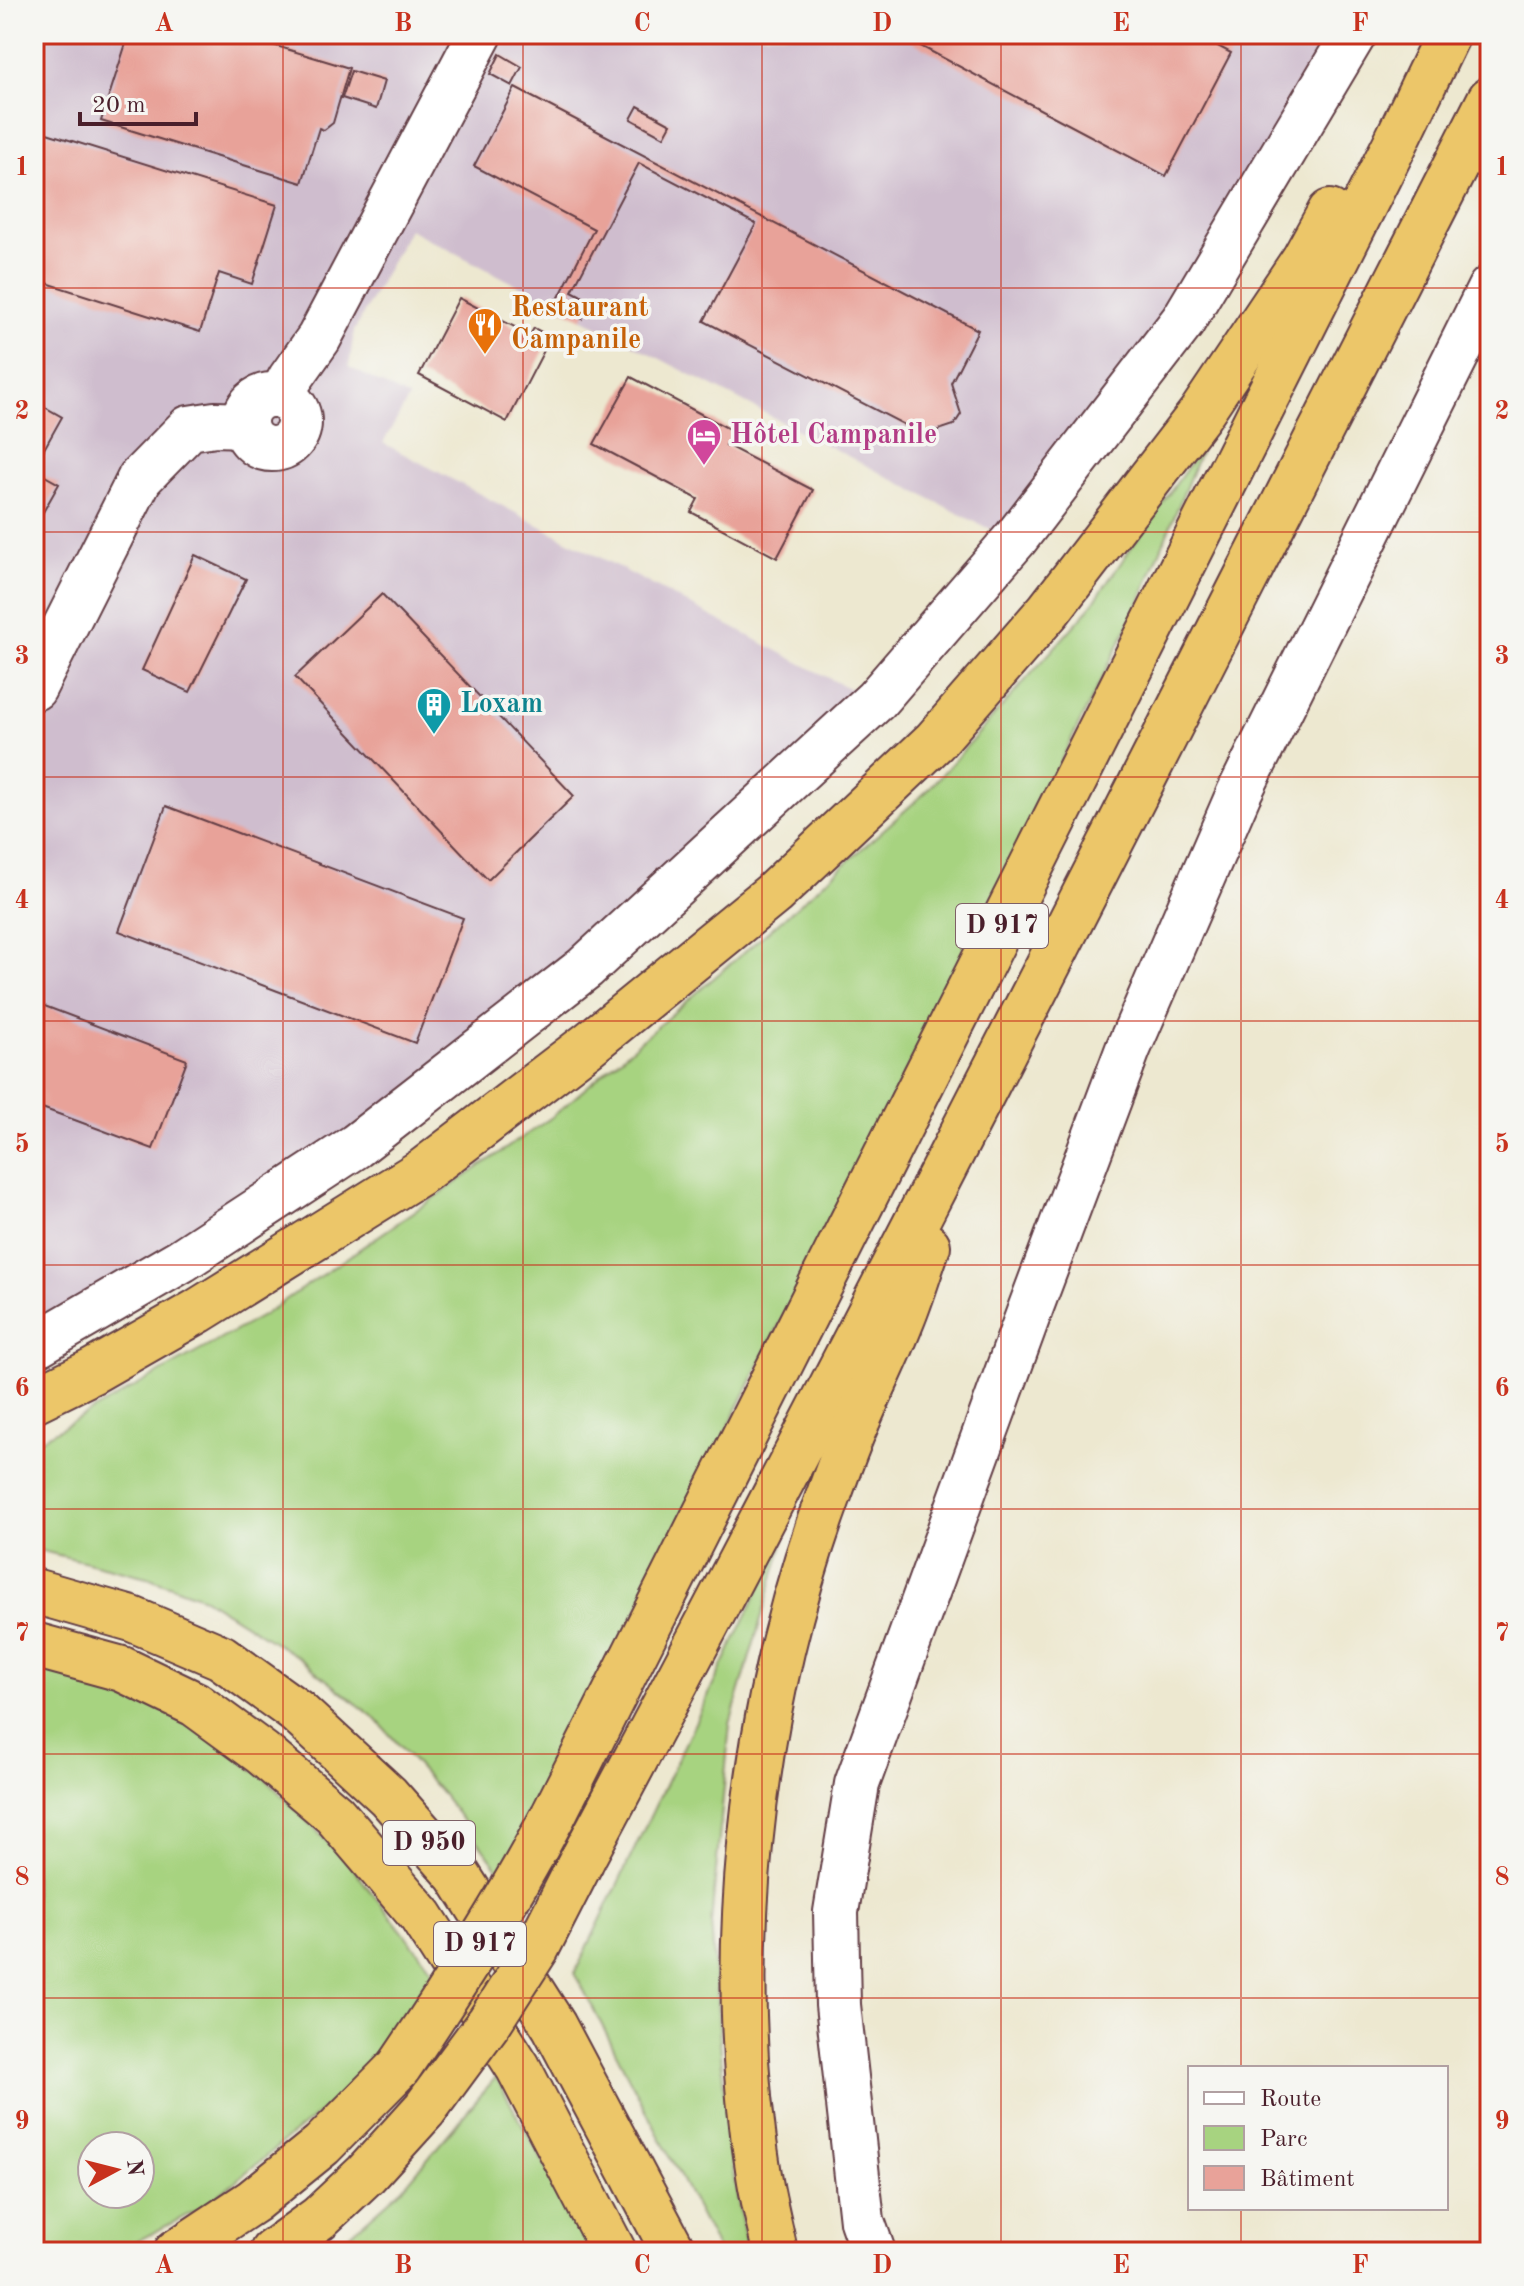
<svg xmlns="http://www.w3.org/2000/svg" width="1524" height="2286" font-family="'Old Standard TT',serif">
<rect width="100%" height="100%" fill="#f6f6f2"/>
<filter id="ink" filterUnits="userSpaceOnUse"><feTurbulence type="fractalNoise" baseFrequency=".0125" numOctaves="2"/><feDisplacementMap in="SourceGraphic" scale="16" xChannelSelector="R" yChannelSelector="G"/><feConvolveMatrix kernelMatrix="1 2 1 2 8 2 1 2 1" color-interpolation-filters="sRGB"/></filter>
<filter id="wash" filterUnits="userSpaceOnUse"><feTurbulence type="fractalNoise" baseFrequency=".006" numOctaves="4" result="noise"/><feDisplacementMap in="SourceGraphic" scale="32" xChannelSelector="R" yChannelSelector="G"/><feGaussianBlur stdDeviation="1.8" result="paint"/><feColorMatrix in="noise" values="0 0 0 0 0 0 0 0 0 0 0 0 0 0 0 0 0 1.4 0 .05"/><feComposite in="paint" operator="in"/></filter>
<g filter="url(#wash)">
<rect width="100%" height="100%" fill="#ede8d0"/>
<!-- industrial -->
<polygon fill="#cfbdce" points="34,34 1354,34 1016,538 983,526 409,229 354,331 349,367 409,398 383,443 842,685 876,700 585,968 34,1346"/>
<!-- green -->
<g fill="#a7d380" stroke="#787956" stroke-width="2" fill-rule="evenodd">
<polygon points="1203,445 1138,606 504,1876 443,1795 376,1719 298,1657 204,1598 147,1577 34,1549 34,1443 262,1316 552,1117 786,916 927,791 1088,610"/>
<polygon points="787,1531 730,1724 711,1923 728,2144 747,2252 719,2252 575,1973"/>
<path d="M34,1668l66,14 87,38 80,60 84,86 91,116 -56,76 -181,148 -87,45 -84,1zM92,2146h48v48h-48z"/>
<polygon points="496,2077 593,2252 330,2252 403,2188"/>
</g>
<g id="blocks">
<!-- building -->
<g fill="#e8a299">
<polygon points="129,34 237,34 349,68 333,123 324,130 319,128 302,183 101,121"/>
<polygon points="898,34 1195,34 1231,53 1166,176"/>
<polygon points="500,54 522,67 512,86 490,74"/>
<polygon points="351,71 384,81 376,109 342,98"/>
<polygon points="515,88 978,330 951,383 961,414 954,425 924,435 704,321 756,224 639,163 572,291 591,301 582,319 555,305 594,229 474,166"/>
<polygon points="638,106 671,124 664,137 631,119"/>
<polygon points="34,129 277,205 252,284 219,273 200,332 34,279"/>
<polygon points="459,298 530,335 534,328 551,337 507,422 419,375"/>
<polygon points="631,377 733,431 726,445 813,490 777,558 691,512 698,499 594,444"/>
<polygon points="34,401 62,417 34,467"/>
<polygon points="34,470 59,484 34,528"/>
<polygon points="195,555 246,579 190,692 142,670"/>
<polygon points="382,594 574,796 488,880 295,677"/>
<polygon points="166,806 463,918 415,1043 119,931"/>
<polygon points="34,1002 187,1060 153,1149 34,1105"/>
</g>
</g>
</g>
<g filter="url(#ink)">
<use href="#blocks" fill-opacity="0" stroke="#623d44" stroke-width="2"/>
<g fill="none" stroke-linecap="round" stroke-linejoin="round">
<defs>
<g id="minor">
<circle cx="272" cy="422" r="27"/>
<polyline points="281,396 290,379 319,338 480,34"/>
<polyline points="34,688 140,478 189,428 215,424 245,425"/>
<polyline points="34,1346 182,1260 356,1146 585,968 876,700 1016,538 1183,321 1354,34"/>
<polyline points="873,2252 862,2221 838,2005 836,1912 857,1784 1031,1307 1128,1049 1239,793 1490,288"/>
</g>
<g id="highway">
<polyline points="34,1400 93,1371 198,1311 424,1170 589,1044 773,894 935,741 1049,610 1200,414 1304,259 1330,212"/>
<polyline points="34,1591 132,1619 221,1657 296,1711 388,1796 458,1875 554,2026 674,2252"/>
<polyline points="34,1645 122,1669 195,1704 262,1753 334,1814 421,1916 518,2067 614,2252"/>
<polyline points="553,1816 1394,146 1448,34"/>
<path d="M582,1860c311,-582 607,-1173 908,-1761"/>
<polyline points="176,2252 253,2201 322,2145 399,2067"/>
<polyline points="272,2252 319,2218 366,2174 425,2109"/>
<path d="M775,2252c-5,-26 -12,-51 -16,-77 -35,-214 -9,-454 62,-658 12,-33 23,-66 37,-97 14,-33 31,-66 44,-100 10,-24 17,-49 26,-74"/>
</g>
</defs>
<!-- minor casing -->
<use href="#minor" stroke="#623d44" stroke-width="48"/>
<!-- highway casing -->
<use href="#highway" stroke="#623d44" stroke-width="48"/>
<!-- minor -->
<use href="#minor" stroke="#fff" stroke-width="44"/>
<!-- highway -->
<use href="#highway" stroke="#ecc669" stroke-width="44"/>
<defs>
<g id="highway-bridge">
<path d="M399,2067c55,-81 108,-164 154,-251"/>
<polyline points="425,2109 490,2021 537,1948 582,1860"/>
</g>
</defs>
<!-- highway-bridge casing -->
<use href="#highway-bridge" stroke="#623d44" stroke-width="48" stroke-linecap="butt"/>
<!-- highway-bridge -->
<use href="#highway-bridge" stroke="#ecc669" stroke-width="44"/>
</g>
</g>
<!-- grid -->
<path fill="none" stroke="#c8321e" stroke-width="2" stroke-opacity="0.55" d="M283,34v2218M523,34v2218M762,34v2218M1001,34v2218M1241,34v2034M34,288h1456M34,532h1456M34,777h1456M34,1021h1456M34,1265h1456M34,1509h1456M34,1754h1456M34,1998h1456M1241,2208v44"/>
<!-- icons -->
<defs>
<symbol id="restaurant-pin" viewBox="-11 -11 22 30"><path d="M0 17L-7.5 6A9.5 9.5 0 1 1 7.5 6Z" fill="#e8710a" stroke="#f6f6f2"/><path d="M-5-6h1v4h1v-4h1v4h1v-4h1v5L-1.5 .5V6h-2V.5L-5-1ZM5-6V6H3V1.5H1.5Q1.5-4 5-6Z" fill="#fff"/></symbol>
<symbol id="hotel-pin" viewBox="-11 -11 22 30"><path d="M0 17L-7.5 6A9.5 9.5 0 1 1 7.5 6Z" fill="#d1479c" stroke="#f6f6f2"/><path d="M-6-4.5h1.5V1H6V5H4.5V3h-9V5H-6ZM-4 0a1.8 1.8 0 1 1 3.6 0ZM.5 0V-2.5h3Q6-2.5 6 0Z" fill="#fff"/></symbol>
<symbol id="building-pin" viewBox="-11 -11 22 30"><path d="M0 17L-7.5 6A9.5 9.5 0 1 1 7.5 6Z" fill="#0f9aa8" stroke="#f6f6f2"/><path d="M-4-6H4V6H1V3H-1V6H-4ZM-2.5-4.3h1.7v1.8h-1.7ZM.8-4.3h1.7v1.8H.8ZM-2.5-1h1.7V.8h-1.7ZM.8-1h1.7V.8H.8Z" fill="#fff"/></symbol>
</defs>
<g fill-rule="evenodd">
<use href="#restaurant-pin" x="465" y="305" width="40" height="54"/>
<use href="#hotel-pin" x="684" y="416" width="40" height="54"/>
<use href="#building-pin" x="414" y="685" width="40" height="54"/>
</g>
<g text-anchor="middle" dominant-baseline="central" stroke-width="7" stroke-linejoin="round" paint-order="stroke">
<!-- shield labels -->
<g fill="#f6f6f2" stroke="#7e6067" stroke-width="2">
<rect x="956" y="904" width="92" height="44" rx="6"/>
<rect x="383" y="1821" width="92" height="44" rx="6"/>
<rect x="434" y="1922" width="92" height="44" rx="6"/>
</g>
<g font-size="26" font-weight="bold" fill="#4a1f2b">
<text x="1002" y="926">D 917</text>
<text x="429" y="1843">D 950</text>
<text x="480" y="1944">D 917</text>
</g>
<!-- food labels -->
<g font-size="28" font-weight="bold" fill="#c56008" stroke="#f6f6f2" text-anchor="start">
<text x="511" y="309">Restaurant<tspan x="511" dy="32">Campanile</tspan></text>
</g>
<!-- hotel labels -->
<g font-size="28" font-weight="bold" fill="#b23c85" stroke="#f6f6f2" text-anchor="start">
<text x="730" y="436">Hôtel Campanile</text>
</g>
<!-- culture labels -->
<g font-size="28" font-weight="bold" fill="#0d838f" stroke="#f6f6f2" text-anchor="start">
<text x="460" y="705">Loxam</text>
</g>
</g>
<!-- margin -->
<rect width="1524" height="2286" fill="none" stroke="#f6f6f2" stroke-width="88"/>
<!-- legend -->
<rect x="1188" y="2066" width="260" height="144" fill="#f6f6f2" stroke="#b1a0a2" stroke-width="2"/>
<rect x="1204" y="2092" width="40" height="12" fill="#ffffff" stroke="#b1a0a2" stroke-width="2"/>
<text x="1260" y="2106" font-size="24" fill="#4a1f2b">Route</text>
<rect x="1204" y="2126" width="40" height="24" fill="#a7d380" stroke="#b1a0a2" stroke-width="2"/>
<text x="1260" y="2146" font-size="24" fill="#4a1f2b">Parc</text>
<rect x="1204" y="2166" width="40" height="24" fill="#e8a299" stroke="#b1a0a2" stroke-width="2"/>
<text x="1260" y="2186" font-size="24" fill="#4a1f2b">Bâtiment</text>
<!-- north arrow -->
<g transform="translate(116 2170) rotate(83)"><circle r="38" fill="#f6f6f2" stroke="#b1a0a2" stroke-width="2"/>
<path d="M0-6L14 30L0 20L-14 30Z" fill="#c8321e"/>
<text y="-12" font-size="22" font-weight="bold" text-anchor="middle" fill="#4a1f2b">N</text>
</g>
<!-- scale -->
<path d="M80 112v12h116v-12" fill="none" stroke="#4a1f2b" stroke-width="4"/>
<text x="92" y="112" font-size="24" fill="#4a1f2b" stroke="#f6f6f2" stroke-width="6" paint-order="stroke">20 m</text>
<rect x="44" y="44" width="1436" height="2198" fill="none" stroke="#c8321e" stroke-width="3"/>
<g font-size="26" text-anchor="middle" font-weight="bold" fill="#c8321e">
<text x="164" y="31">A</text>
<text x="403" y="31">B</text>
<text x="642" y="31">C</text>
<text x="882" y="31">D</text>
<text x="1121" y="31">E</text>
<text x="1360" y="31">F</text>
<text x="22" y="175">1</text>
<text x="1502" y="175">1</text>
<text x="22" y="419">2</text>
<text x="1502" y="419">2</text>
<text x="22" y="664">3</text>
<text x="1502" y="664">3</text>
<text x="22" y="908">4</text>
<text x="1502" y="908">4</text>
<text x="22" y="1152">5</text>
<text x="1502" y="1152">5</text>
<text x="22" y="1396">6</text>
<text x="1502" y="1396">6</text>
<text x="22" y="1641">7</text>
<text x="1502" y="1641">7</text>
<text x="22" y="1885">8</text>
<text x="1502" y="1885">8</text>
<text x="22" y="2129">9</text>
<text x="1502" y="2129">9</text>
<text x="164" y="2273">A</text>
<text x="403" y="2273">B</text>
<text x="642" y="2273">C</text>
<text x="882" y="2273">D</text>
<text x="1121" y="2273">E</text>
<text x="1360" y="2273">F</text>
</g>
</svg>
